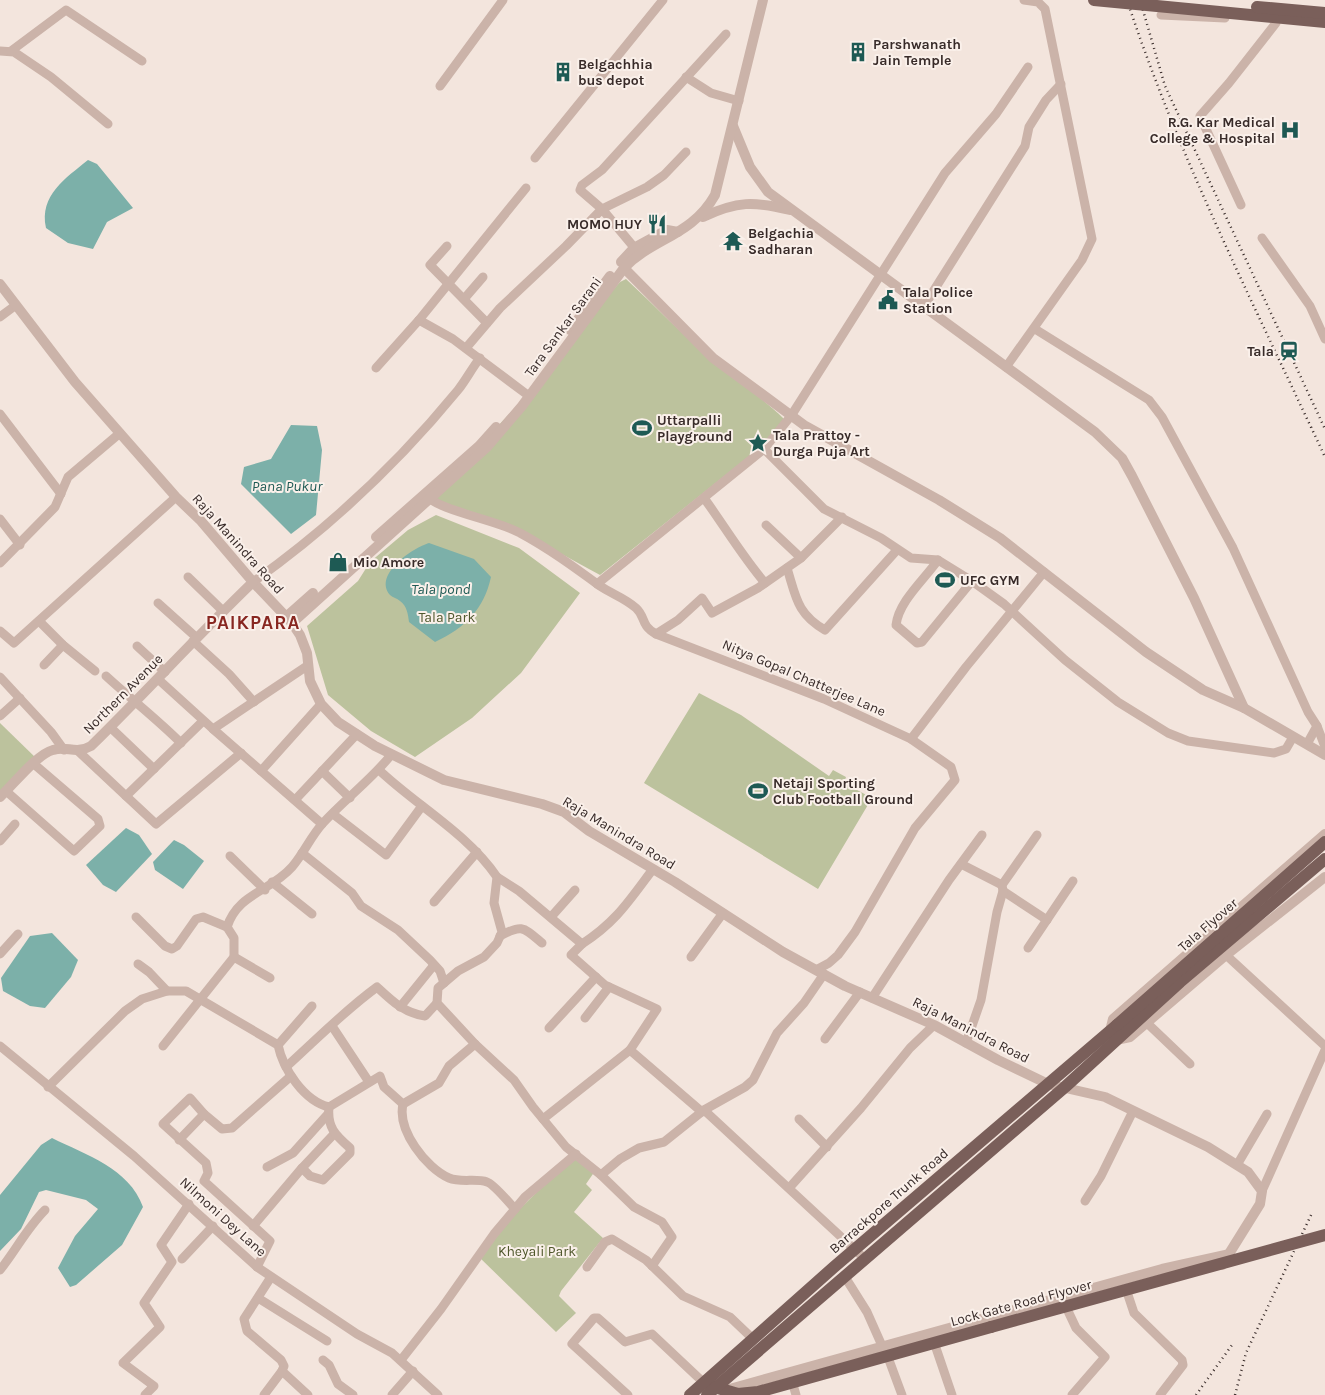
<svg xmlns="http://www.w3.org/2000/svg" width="1325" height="1395" font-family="Karla,sans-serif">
<rect width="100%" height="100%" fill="#f3e5dd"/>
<!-- green -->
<g fill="#bcc29d">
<path d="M626,279c29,27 57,56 87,82 23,20 49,36 71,58l-23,28 -161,128c-55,-30 -108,-62 -171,-75l135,-145 42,-57 14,-16z"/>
<polygon points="436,515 519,548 580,593 521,673 472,718 415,757 371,731 328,695 307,626 358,581 370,562 408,530"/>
<polygon points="699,693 741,715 829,776 833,770 846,777 844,783 872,798 818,889 644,783"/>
<polygon points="0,723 38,760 0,797"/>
<polygon points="576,1154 595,1171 586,1184 592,1190 574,1212 603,1238 561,1291 559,1296 576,1313 556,1332 478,1256 494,1234"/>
</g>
<!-- water -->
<g fill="#7cb0a9">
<path d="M88,160l9,4 36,44 -26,14 -14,27 -25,-6 -22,-15c-7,-33 20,-50 42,-68z"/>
<polygon points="291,425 317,426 322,450 316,515 291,534 241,484 244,467 271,459"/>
<path d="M429,543l45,16 17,18c-7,32 -26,51 -56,65l-26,-20c-1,-8 -2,-16 -9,-21 -3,-3 -7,-3 -10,-6 -17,-21 23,-47 39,-52z"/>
<polygon points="126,828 139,835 152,854 116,892 103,885 86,865"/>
<polygon points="174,840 184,845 204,861 183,889 155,870 153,862"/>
<polygon points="52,933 78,960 71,977 45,1008 30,1006 3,991 1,978 30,936"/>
<path d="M52,1138c34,17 77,30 91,69l-21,38 -46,40 -6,2 -12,-19 17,-32 23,-27 -12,-9 -40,-10 -7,2 -18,37 -21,22v-56l41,-50z"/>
</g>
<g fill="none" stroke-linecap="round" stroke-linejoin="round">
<!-- minor -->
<g stroke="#cbb3a9" stroke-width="9">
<polyline points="1161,15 1225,18"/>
<polyline points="0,51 14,52 51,77 108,124"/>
<polyline points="11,51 66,10 142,61"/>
<polyline points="686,77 711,93 739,101"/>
<polyline points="440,86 503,0"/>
<polyline points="686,152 664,175 647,187 602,209 580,190 582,185 602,170 726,34"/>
<polyline points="535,158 663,0"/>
<polyline points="1241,205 1200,116 1229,83 1276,23"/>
<polyline points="1262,238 1310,306 1325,339"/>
<polyline points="447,246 430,265 487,323"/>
<polyline points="464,299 483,277"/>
<polyline points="924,306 1025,146 1029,127 1046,100 1061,84"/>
<polyline points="0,317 16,305"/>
<polyline points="419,320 453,339 529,396"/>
<polyline points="1035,329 1149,400 1162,417 1233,548 1308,712 1317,726 1307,744"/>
<polyline points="466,348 500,308 566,246 602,209 638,252"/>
<polyline points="1006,367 1082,260 1092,239 1045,9 1038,2 1024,0"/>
<polyline points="376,368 419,320 526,188"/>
<polyline points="0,414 61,494"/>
<polyline points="764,449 824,509 881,538 911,558 938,560 972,581 1004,604 1065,660 1118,702 1168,733 1188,741 1274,753 1286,749 1293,737"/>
<path d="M426,495c10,15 74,26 94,38 28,15 54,34 80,53 12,8 25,12 36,22 10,9 4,17 20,26l168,65 87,40 40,28 4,13 -40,48 -60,104 -17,23 -9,8 -13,7"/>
<path d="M704,498c21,29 38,58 61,85"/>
<polyline points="0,519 20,545"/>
<polyline points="766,525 801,558"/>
<path d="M938,560c-14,20 -39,41 -42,65l21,18 5,-1 50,-61"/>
<polyline points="0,563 55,507 68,477 120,433"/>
<path d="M787,568c9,29 10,46 38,62l72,-80"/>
<polyline points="188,577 223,611"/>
<path d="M253,582c76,-54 146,-120 205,-192 8,-10 14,-22 22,-32"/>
<polyline points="597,584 764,449 791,416 945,173 996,114 1028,67"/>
<polyline points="158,603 197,638"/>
<polyline points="39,621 63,645 95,671"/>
<polyline points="0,631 14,643 176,497"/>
<polyline points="656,634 678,620 702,598 712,613 758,588 801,558 842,517"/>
<polyline points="193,641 229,674 254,702"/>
<polyline points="137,646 165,672"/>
<polyline points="44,665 63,645"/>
<path d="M106,676c25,23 51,43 75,67"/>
<polyline points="0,677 51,732 64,750"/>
<polyline points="159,680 213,729 307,666"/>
<polyline points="0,716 20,698"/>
<polyline points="1317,726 1325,747"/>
<polyline points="110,727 154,769"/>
<polyline points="213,729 322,824"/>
<polyline points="911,739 966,667 1044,572"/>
<polyline points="78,751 126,796 202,722"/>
<path d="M379,770c38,36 88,63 118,107l-3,26 8,29 -5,11 -13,14 -26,14 -20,17 -1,15 38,41 39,36 19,27 33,40 35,28 33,32 28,15 10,15 -20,29"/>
<polyline points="261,771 321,704"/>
<polyline points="322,771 350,798"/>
<polyline points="6,791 74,851 100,826 98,819 34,764"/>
<polyline points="126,796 156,824 241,753"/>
<polyline points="295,800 357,734"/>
<polyline points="333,814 386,855 422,806"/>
<polyline points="0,841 15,824"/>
<polyline points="302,853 352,893 361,906 398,930 430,960 440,971 444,983"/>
<polyline points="230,856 265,890"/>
<polyline points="961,864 1002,885"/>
<polyline points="497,877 519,891 582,944 571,955 605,985 657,1009 630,1050 702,1112"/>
<polyline points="272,882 312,914"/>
<polyline points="1003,891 1047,920"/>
<polyline points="434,902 477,852"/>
<polyline points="136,917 165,946 172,949 177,946 196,919 203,917 227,927"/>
<polyline points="551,917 575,890"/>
<path d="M500,936c22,-12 23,-9 42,7"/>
<path d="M582,944c34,-22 47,-43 71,-75"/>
<polyline points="1028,948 1073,881"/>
<polyline points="0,954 18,934"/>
<polyline points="1226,955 1325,1046"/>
<polyline points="234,957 270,978"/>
<polyline points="691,957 723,913"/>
<polyline points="138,964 149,972 167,991"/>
<polyline points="872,998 949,880 982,835"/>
<polyline points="400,1007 434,965"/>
<polyline points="585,1018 609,987"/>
<polyline points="1147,1023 1190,1064"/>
<polyline points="332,1026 369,1082"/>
<polyline points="549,1028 596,977"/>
<polyline points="825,1039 860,992"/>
<polyline points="966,1043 981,1000 997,912 1003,891 1002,885 1037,835"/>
<polyline points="278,1045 312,1006"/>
<polyline points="0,1046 134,1156 257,1267 357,1334 392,1353 438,1395"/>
<path d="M163,1046l71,-89v-19l-7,-11c11,-34 43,-35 65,-60 12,-14 19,-31 31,-44 22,-24 48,-43 68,-68"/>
<path d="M286,1067c30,-27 58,-56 91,-80 15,14 27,26 48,29l12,-13"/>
<path d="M48,1087l77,-76 17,-12 25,-8h19l92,54c5,24 26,56 51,62l51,-31 4,11 19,17 36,-21 10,-17 26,-22"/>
<path d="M403,1104c-6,26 23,64 46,74 12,5 27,0 38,4 7,2 22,21 28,27"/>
<polyline points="704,1110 865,1259"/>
<polyline points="543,1119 630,1050"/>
<polyline points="799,1119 827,1147"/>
<polyline points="179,1140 204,1114"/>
<polyline points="1237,1165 1267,1114"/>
<polyline points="267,1167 293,1153 328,1114"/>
<polyline points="302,1168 334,1134"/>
<polyline points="601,1175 620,1159 639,1148 664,1142 704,1110 745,1087 753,1080 777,1033 804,1003 824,974"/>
<polyline points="790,1187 861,1108 910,1048 934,1025"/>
<polyline points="1262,1191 1325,1050"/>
<polyline points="1085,1201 1101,1176 1133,1111"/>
<path d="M253,1226l49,-58 8,8 13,4 27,-27v-5c-15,-13 -23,-21 -21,-41"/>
<polyline points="182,1259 213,1226"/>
<polyline points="257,1267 270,1241 204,1181 208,1173 206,1163 163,1124 190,1098 204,1114 222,1129 232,1128 291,1076"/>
<polyline points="587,1267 605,1242 612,1239 646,1260 683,1296 730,1317 753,1339"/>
<path d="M0,1270c16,-20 27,-42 45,-60"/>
<polyline points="271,1277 244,1319 247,1331 281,1360 284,1366 282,1371 308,1395"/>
<polyline points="845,1277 867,1312 883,1348"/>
<polyline points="1128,1295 1134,1313 1182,1360 1183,1365 1160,1395"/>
<polyline points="258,1298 327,1341"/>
<polyline points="1068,1311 1076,1328 1105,1357 1072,1395"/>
<polyline points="936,1348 952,1395"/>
<polyline points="323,1360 329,1365 338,1384 353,1395"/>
<polyline points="401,1360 441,1309 494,1234 525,1197 576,1154"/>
<polyline points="889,1360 902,1395"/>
<polyline points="794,1388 796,1395"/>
<polyline points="145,1395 154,1386 123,1363 160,1327 144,1303 172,1262 161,1245 189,1204"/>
<polyline points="264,1395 282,1371"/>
<polyline points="392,1395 413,1371"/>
<polyline points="628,1395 572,1344 594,1318 598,1318 625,1342 652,1334 703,1382"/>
</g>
<!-- tertiary -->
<g stroke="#cbb3a9" stroke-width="10">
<polyline points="733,126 750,167 768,192 1095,432 1122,458 1132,476 1194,598 1244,708"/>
<path d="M703,217c34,-16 51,-16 87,-7"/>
<polyline points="621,262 634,248 667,230 678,232"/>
<polyline points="624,268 713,358 804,425 939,500 1000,538 1146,652 1203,690 1244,708 1325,755"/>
<polyline points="0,284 75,382 176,497 201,521 253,582 292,623 300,635 307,653 310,681 321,704 338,722 375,746 444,780 542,804 564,812 589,831 675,882 783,952 845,986 934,1025 998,1060 1048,1084 1105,1097 1208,1147 1248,1172 1262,1191 1260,1204 1222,1265"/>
<polyline points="570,330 610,276"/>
<polyline points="376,537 479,446 496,427"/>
<polyline points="286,617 313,593"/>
<path d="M292,623l195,-176 35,-41 102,-138c29,-30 68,-32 91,-73l48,-195"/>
<path d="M0,797c13,-12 37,-43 53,-47 14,-5 22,5 38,-4 55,-54 106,-110 162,-164"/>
<polyline points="1110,1031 1113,1019 1325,834"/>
<polyline points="1116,1040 1130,1037 1226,955 1325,877"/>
<polyline points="726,1390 1162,1269 1230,1254"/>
</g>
<!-- primary -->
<g stroke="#7a5f5a" stroke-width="12">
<polyline points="711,1386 738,1394 758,1392 991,1327"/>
<polyline points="690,1395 834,1267 1117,1025"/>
<polyline points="707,1395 1065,1087 1180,982 1325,859"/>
</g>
<!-- rail -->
<g stroke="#382b29" stroke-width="2.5" stroke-dasharray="1 4" stroke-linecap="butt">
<path d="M1127,0c52,158 128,307 198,457"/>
<polyline points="1140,0 1165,86 1325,429"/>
<polyline points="1196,1395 1232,1345"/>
<polyline points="1235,1395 1246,1353 1312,1213"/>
</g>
<!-- primary-bridge -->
<g stroke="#7a5f5a" stroke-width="12">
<polyline points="1094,0 1325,22"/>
<polyline points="1257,7 1325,13"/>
<polyline points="1117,1025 1325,842"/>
<polyline points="991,1327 1325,1235"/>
</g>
</g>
<!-- icons -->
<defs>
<symbol id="building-bare" viewBox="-9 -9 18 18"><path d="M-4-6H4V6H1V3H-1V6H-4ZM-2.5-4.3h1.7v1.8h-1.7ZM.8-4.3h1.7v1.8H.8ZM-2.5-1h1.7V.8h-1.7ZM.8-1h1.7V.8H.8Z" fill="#1e5a54" stroke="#faf0ea" stroke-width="2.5" paint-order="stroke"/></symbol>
<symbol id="hospital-bare" viewBox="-9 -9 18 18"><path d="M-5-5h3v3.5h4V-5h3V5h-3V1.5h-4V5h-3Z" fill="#1e5a54" stroke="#faf0ea" stroke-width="2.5" paint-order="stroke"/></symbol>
<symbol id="restaurant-bare" viewBox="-9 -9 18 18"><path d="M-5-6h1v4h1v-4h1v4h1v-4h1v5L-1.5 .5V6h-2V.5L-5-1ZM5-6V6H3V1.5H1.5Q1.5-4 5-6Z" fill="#1e5a54" stroke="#faf0ea" stroke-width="2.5" paint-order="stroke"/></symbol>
<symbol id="temple-bare" viewBox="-9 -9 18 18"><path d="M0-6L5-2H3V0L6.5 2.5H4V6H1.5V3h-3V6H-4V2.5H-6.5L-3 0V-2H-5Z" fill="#1e5a54" stroke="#faf0ea" stroke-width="2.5" paint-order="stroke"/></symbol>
<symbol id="civic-bare" viewBox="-9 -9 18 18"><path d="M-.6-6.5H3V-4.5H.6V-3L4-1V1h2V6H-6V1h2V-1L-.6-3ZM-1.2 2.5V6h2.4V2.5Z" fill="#1e5a54" stroke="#faf0ea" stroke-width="2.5" paint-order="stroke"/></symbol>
<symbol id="station-bare" viewBox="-9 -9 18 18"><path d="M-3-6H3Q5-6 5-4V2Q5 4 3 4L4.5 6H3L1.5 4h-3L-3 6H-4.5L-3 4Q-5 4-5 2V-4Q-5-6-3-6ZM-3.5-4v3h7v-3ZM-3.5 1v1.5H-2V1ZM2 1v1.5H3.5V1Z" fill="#1e5a54" stroke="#faf0ea" stroke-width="2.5" paint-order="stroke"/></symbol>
<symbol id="stadium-bare" viewBox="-9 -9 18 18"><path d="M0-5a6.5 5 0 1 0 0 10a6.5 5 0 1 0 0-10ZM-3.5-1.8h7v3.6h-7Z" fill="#1e5a54" stroke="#faf0ea" stroke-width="2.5" paint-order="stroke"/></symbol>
<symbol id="sight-bare" viewBox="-9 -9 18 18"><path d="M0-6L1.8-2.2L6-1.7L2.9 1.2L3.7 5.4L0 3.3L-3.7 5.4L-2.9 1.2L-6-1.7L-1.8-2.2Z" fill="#1e5a54" stroke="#faf0ea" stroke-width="2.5" paint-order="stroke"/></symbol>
<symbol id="shop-bare" viewBox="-9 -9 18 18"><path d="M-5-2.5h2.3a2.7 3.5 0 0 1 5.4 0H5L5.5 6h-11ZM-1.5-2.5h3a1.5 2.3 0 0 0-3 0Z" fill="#1e5a54" stroke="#faf0ea" stroke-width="2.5" paint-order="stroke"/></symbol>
</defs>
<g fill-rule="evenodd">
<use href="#building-bare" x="844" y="38" width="28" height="28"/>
<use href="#building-bare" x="549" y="58" width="28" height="28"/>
<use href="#hospital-bare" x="1276" y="116" width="28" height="28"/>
<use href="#restaurant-bare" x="643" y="210" width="28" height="28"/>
<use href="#temple-bare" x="719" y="227" width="28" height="28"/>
<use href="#civic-bare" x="874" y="286" width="28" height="28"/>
<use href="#station-bare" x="1275" y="337" width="28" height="28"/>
<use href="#stadium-bare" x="628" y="414" width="28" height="28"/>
<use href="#sight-bare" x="744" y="429" width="28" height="28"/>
<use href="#shop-bare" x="324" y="548" width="28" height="28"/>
<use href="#stadium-bare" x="931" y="566" width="28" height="28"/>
<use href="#stadium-bare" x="744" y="777" width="28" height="28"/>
</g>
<g text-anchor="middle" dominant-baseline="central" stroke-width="4" stroke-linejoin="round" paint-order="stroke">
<!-- poi labels -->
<g font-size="14" font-weight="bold" fill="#382b29" stroke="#faf0ea" text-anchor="start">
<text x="873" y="44">Parshwanath<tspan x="873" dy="16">Jain Temple</tspan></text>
<text x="578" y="64">Belgachhia<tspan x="578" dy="16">bus depot</tspan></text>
<text x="1275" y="122" text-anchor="end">R.G. Kar Medical<tspan x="1275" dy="16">College &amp; Hospital</tspan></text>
<text x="642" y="224" text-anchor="end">MOMO HUY</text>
<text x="748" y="233">Belgachia<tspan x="748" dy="16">Sadharan</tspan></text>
<text x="903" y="292">Tala Police<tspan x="903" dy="16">Station</tspan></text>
<text x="1274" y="351" text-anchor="end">Tala</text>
<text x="657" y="420">Uttarpalli<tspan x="657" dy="16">Playground</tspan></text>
<text x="773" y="435">Tala Prattoy -<tspan x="773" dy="16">Durga Puja Art</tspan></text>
<text x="353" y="562">Mio Amore</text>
<text x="960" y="580">UFC GYM</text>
<text x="773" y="783">Netaji Sporting<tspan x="773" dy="16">Club Football Ground</tspan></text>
</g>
<!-- street labels -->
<g font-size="14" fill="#382b29" stroke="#faf0ea">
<text transform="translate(563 327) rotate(-54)">Tara Sankar Sarani</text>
<text transform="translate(238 544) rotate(48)">Raja Manindra Road</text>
<text transform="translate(804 678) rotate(23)">Nitya Gopal Chatterjee Lane</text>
<text transform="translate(123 694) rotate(-45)">Northern Avenue</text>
<text transform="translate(619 833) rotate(31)">Raja Manindra Road</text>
<text transform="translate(1208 925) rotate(-41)">Tala Flyover</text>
<text transform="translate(971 1030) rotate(27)">Raja Manindra Road</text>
<text transform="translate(889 1201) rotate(-41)">Barrackpore Trunk Road</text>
<text transform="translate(223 1217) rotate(42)">Nilmoni Dey Lane</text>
<text transform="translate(1021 1303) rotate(-15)">Lock Gate Road Flyover</text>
</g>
<!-- park labels -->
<g font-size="14" fill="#4f572c" stroke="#faf0ea">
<text x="447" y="617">Tala Park</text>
<text x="537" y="1251">Kheyali Park</text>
</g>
<!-- water labels -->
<g font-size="15" font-style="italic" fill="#1e5a54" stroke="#faf0ea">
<text x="287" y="486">Pana Pukur</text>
<text x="441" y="589">Tala pond</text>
</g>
<!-- district labels -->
<g font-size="19" font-weight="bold" letter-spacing="1" fill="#882721" stroke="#faf0ea">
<text x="253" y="623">PAIKPARA</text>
</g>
</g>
</svg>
